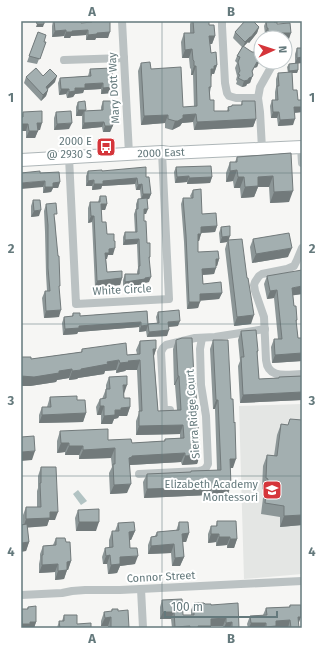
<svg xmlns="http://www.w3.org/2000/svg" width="323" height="649" font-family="'Fira Sans',sans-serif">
<rect width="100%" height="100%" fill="#f6f6f4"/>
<!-- built -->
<polygon fill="#e4e6e4" points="302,404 302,574 244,579 239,406"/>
<!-- water -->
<polygon fill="#b2c3c3" points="78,490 87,501 81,505 73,494"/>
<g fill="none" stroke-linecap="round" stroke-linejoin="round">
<defs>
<polyline id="secondary" points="21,160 162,152 169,153 302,147"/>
</defs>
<!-- secondary casing -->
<use href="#secondary" stroke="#aeb6b8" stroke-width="14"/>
<!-- street -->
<g stroke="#bbc2c3" stroke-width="8">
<polyline points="122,21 129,154"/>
<polyline points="222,21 222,26 225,83 227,93 229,96 236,98 258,98"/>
<polyline points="64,60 124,58"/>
<polyline points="301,147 302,163"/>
<polyline points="262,149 260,112 258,98 260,87 274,62"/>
<polyline points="69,157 76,304 169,299 162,152"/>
<path d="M302,248l-5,12 -3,6 -7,3 -25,5 -3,2 -4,6 -1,3 1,6 9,26 2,43c2,20 22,14 36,14"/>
<polyline points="170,410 164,410 161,352 163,348 166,345 195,338 215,337 265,329"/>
<path d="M139,474l60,-3c5,-1 7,-2 9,-7l-2,-48 -5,-31 -1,-36 2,-11"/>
<polyline points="141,589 143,628"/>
<polyline points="21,595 62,593 72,591 85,590 120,590 302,581"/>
</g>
<!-- secondary -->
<use href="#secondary" stroke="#fff" stroke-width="12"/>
</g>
<!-- wall -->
<g fill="#8c9697">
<polygon points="53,21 81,21 81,23 91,22 91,21 110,21 108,38 96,38 95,40 86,40 86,35 71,36 70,38 64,38 64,36 52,37 52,26"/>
<polygon points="191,21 209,21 209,25 215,36 212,44 210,44 211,53 217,65 214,74 212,74 211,76 211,87 210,92 210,100 214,111 227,111 228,107 232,106 232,105 241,105 242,101 256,119 253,127 194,130 193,122 182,123 180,126 172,130 165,128 165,123 141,125 138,71 141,63 151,69 183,107 194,107 193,75 191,75 191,69 190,68 189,58 182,58 181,42 184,33 190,33 190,24"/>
<polygon points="266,21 274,21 274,22 277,24 289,39 285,39 285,38 266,38 266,34 265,34 264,26"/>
<polygon points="259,27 257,33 249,43 248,42 243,47 259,62 257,67 254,68 252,72 253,75 250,83 247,84 246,86 242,87 236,84 237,81 236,80 237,76 235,68 237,63 235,61 237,56 242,47 233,38 235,32"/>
<polygon points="38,32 44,42 46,42 37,64 27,62"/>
<polygon points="297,48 302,48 302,63 298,63 298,70 297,73 292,73 293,90 298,100 302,112 294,113 293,125 278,126 277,118 271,118 270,106 272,100 275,100 275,92 276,87 276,79 278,73 288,73 287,67 289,64 295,63 295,54"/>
<polygon points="90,69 113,87 111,93 101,94 101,89 84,90 83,93 75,94 73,97 67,98 66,94 59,95 58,83 60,78 88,76"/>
<polygon points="43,76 55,82 48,89 48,90 46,96 41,101 24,83 26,77"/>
<polygon points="103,101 114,123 110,132 103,132 102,127 82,129 82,116 76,116 76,107 78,102 85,111 101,110 101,107"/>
<polygon points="23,112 40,130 38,130 35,138 26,138 26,131 21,131 21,116"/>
<polygon points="56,112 69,129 54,130 54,118"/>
<polygon points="291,153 289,202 270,203 269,187 258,187 254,197 241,198 240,188 234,188 233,181 226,182 226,173 230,162 235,162 237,157"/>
<polygon points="176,167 212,177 210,183 187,184 187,182 175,183 174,172"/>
<polygon points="88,171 102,171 146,177 151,194 149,199 147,199 146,214 144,214 144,221 147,243 150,257 149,260 149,282 144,283 143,285 123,287 123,280 125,274 137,274 137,272 138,268 137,244 123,245 123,237 125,232 135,232 134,214 136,209 136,204 138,199 141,199 140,190 136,190 135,184 102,186 101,189 92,190 92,186 86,186 86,176"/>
<polygon points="40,173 60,182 58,188 53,188 51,192 43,193 43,187"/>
<polygon points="193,190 202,214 217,226 215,232 201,233 199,241 198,241 198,252 219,259 217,266 216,266 214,274 203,275 203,284 222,293 219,299 200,300 198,308 187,309 184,242 181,204 183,198 191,198 190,196"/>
<polygon points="100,196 107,204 105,210 101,210 102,222 107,234 113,255 108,255 106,259 107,272 122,278 120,285 95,287 92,222 88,223 88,208 90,202 98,202"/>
<polygon points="33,200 39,216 31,217 31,206"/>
<polygon points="46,204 55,219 59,287 59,317 44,318 42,298 45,291 47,291 46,274 45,232 44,211"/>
<polygon points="221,227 229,240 251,324 234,326 225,249 227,242 220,243 219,233"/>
<polygon points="253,239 288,257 252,263 250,247"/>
<polygon points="267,276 302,294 293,295 294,306 297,320 296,323 298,338 302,338 302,361 272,363 271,347 274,339 278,339 274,298 267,299 264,284"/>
<polygon points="147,311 148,324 157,323 156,317 158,312 178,326 168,327 167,336 147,337 146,331 139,332 139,327 78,332 77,334 63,335 62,323 64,317 72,316 73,313 80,316"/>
<polygon points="241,331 258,351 257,354 259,379 279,378 279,377 302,376 302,400 240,403 238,366 240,361 238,340"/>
<polygon points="176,340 194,378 200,455 197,464 182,465 181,462 130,465 127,493 110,494 109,473 112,467 111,458 79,459 79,455 65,455 65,452 57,453 57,441 60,431 108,440 132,443 164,441 165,439 180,438 180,434 136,435 136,421 139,413 137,370 126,370 125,371 116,373 116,370 105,371 104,374 78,378 77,379 69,380 69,378 57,380 56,382 30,386 31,359 81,352 82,349 127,355 137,354 136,350 140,341 156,349 154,356 158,411 177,410 175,385 174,385 173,349"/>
<polygon points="213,340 233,468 230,468 231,485 228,494 218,494 216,499 210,499 209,495 144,498 143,482 147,474 191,472 191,471 217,470 215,409 213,409 210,349"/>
<polygon points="109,377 124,394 124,398 130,407 127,416 119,416 118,418 114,419 112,424 101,424 101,415 97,415 96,407 100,399 102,399 106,389 106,385"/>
<polygon points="50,397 77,400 86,413 83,422 39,423 39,415 42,407 47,407"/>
<polygon points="290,419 302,525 280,527 280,517 261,514 264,490 262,489 263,466 267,455 274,456 277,435 281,424 288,425"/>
<polygon points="41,467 55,520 49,520 47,526 27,527 29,542 26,551 23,525 23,515 26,507 37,507 37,491 38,488 38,476"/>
<polygon points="78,510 96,531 76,531 75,518"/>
<polygon points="217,521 237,539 234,548 227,548 227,545 216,546 216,542 208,543 208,534 211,526 216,526"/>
<polygon points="179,522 189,533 186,542 182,542 184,557 180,566 172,566 171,553 148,554 148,545 151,537 155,536 157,532 176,531"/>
<polygon points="118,523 135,531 131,540 129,540 130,548 135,564 120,566 117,573 108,574 107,564 103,564 102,557 105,548 109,548 109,540 112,531 115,531"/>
<polygon points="56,538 66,542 71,561 68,570 67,570 64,579 55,580 55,572 39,573 39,564 40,559 40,554 43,546 53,545"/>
<polygon points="162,600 183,615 191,615 191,610 194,603 211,605 239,628 224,628 223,626 211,626 211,628 172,628 171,619 160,619 160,607"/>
<polygon points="290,605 298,625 298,628 248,628 247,624 250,616 263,615 266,608 289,607"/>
<polygon points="28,607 36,622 34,628 21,628 21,610 27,609"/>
<polygon points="112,609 118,611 129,628 108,628 108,626 101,626 101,621 104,612 111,612"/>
<polygon points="64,615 77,624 91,628 57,628 59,621 62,621"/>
</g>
<!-- shaded-wall -->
<g fill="#727a7b">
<polygon points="37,24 44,24 43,27 36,27"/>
<polygon points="259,27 257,33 249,43 248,42 243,47 245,42"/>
<polygon points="267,28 268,28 266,34 265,34"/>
<polygon points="66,30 64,36 52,37 55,31"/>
<polygon points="88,30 86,35 71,36 70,38 64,38 66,32 72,31"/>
<polygon points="110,32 108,38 96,38 95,40 86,40 88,35 97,33"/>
<polygon points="268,33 291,33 289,39 285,39 285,38 267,38"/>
<polygon points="209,36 215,36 212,44 206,44"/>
<polygon points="192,49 189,58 182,58 185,50"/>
<polygon points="302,57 302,63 295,64 297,58"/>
<polygon points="257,62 259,62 257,67 254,68 250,77"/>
<polygon points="217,65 214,74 212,74 211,77 211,69 214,66"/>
<polygon points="194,66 196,66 193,75 191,75"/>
<polygon points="298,70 297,73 288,73 289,71"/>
<polygon points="57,76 55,82 43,93 46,87"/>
<polygon points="252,77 250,83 247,84 246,86 242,87 244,81 249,78"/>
<polygon points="103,83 101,89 84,90 83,93 75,94 73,97 67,98 69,92 75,88 85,84"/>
<polygon points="113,87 111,93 101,94 103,88"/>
<polygon points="61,89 69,89 66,94 59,95"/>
<polygon points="48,90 46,96 41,101 43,95"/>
<polygon points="294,107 302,107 302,112 292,113"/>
<polygon points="78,110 86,110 84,115 84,111 82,116 76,116"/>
<polygon points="273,112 279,112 277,118 271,118"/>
<polygon points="196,114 193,122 182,123 180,126 172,130 175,121 183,115"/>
<polygon points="168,115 165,123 141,125 144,116"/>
<polygon points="256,119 253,127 194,130 197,122"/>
<polygon points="295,119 293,125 278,126 280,120"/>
<polygon points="104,122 102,127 82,129 84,123"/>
<polygon points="37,123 42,123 40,130 35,130"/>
<polygon points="72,123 69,129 54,130 57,124"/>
<polygon points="112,123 114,123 110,132 103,132 105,126"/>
<polygon points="21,124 28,124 26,131 21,131"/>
<polygon points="29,131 38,131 35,138 26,138"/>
<polygon points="237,170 233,181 226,182 230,171"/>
<polygon points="189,176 187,182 175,183 177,177"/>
<polygon points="273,176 269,187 258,187 254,197 241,198 245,187 258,177"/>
<polygon points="212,177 210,183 187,184 189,178"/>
<polygon points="238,177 244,177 240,188 234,188"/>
<polygon points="137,178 135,184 102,186 101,189 92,190 94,184 103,181"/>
<polygon points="94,180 92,186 86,186 88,181"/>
<polygon points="45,181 43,187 21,189 21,183"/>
<polygon points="60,182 58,188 53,188 51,192 43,193 45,187 53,183"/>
<polygon points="142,184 140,190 136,190 138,185"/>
<polygon points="293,191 289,202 270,203 274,192"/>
<polygon points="143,194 151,194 149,199 141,200"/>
<polygon points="101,204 107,204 105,210 99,210"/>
<polygon points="144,209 148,209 146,214 142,214"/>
<polygon points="41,210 39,216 31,217 34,211"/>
<polygon points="91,216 94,216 92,222 88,223"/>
<polygon points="217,226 215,232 198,233 201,227"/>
<polygon points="198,234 201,234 199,241 195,241"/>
<polygon points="230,236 228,242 228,240 227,242 220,243 222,237"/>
<polygon points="139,239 137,244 123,245 125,240"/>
<polygon points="115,248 113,255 108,255 107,259 103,259 105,253 109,249"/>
<polygon points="292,248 288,257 252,263 256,254"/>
<polygon points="216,259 219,259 217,266 213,266"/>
<polygon points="216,268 214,274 200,275 202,269"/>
<polygon points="151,277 149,282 144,283 143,285 123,287 125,282 145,278"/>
<polygon points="122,278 120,285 95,287 97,281"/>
<polygon points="302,286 302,294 289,296 292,288"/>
<polygon points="277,290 274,298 267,299 270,291"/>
<polygon points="222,293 219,299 198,301 200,294"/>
<polygon points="189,302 200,302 198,308 187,309"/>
<polygon points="61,310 59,317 44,318 46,311"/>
<polygon points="254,315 251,324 234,326 237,317"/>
<polygon points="180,321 178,326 166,327 168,322"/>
<polygon points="141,322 139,327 78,332 77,334 63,335 65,329 79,326"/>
<polygon points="148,325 146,331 139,332 141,326"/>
<polygon points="169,330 167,336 147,337 149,332"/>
<polygon points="153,349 156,349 153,359"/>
<polygon points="302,353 302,361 272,363 275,355"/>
<polygon points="119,360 116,370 105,371 104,374 78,378 77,379 69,380 72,371 107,362"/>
<polygon points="140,360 137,370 126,370 125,371 116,373 120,363 128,361"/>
<polygon points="72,369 69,378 57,380 56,382 30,386 21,386 21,376"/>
<polygon points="178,376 179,376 175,385 174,385"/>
<polygon points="123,385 127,385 124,394"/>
<polygon points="302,392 302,400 240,403 243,395"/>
<polygon points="216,400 218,400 215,409 213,409"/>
<polygon points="100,406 104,406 101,415 97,415"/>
<polygon points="130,407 127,416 119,416 118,418 114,419 112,424 101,424 104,416 121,408"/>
<polygon points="86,413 83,422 39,423 42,415"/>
<polygon points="183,425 180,434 136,435 139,426"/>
<polygon points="61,443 69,443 65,452 57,453"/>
<polygon points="69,446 83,446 79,455 65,455"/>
<polygon points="115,448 111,458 79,459 83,450"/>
<polygon points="35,451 32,460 21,461 21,452"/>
<polygon points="185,453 181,462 130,465 129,458 132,456"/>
<polygon points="200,455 197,464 182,465 185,456"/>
<polygon points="230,459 236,459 233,468 227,468"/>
<polygon points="131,484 127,493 110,494 114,485"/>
<polygon points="231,485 228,494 218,494 216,499 210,499 213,491 219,486"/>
<polygon points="213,487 209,495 144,498 147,489"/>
<polygon points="50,512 58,512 55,520 49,520 47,526 23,528 26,519"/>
<polygon points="302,515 302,525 280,527 284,516"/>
<polygon points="79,522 99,522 96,531 76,531"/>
<polygon points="135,531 131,540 126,540 129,532"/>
<polygon points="189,533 186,542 179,542 182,534"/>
<polygon points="211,534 219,534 216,542 208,543"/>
<polygon points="219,537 230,537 227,545 216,546"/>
<polygon points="230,539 237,539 234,548 227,548"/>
<polygon points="29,542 26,551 21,552 21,543"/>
<polygon points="174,544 171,553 148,554 151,546"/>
<polygon points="110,555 107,564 103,564 106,556"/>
<polygon points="138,556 135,564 120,566 117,573 108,574 111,565 120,557"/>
<polygon points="184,557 180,566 172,566 175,558"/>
<polygon points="71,561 68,570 64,570 67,562"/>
<polygon points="58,564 55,572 39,573 42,565"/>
<polygon points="67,570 64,579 55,580 58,571"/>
<polygon points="163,612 174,612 171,619 160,619"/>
<polygon points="111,617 108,626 101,626 105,618"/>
<polygon points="298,617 301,617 298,625"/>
<polygon points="226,618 223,626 211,626 211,628 197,628 198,626 211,619"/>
<polygon points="290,620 288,628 266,628 266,627 276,621"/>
<polygon points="30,622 36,622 34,628 21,628 22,624"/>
<polygon points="232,622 230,628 224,628 226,623"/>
<polygon points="251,623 266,623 264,628 249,628"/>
<polygon points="190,626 189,628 174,628 175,627"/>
</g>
<!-- building -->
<g fill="#a3afb0" stroke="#727a7b">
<polygon points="36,21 44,21 44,24 37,24"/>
<polygon points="54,21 81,21 81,23 92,22 92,21 110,21 110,32 97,33 97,34 88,35 88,30 72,31 72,32 66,32 66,30 55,31"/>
<polygon points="193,21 209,21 209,25 214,25 215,36 209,36 211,53 216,52 217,65 214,66 214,69 211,69 211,87 209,87 210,100 214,100 214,111 229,111 228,107 232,106 232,105 242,105 242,101 255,101 256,119 197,122 196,114 183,115 183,118 178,121 175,121 168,119 168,115 144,116 141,63 150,62 151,69 181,67 183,107 197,106 196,66 194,66 194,61 193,60 192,49 185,50 184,33 194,33"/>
<polygon points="245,21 253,21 259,27 251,37 250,37 245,42 235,32"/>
<polygon points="266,21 274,21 274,22 277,22 277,24 290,23 291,33 268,33 268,28 267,28"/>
<polygon points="38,32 46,35 44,42 46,42 40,59 29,56"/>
<polygon points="243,46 252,52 260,52 259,62 257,62 252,71 253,75 252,77 249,78 248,80 244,81 238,78 240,75 238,74 240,71 238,62 240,57 237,56"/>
<polygon points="297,48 302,48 302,57 297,58"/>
<polygon points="298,63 298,70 289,71 289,64"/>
<polygon points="36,68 43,76 50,69 57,76 46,87 48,90 43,95 26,77"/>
<polygon points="112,68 113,87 103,88 103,83 85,84 85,88 75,88 75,91 69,92 69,89 61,89 60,78 91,76 90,69"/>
<polygon points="292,72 293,90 297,90 298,100 302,100 302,107 294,107 295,119 280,120 279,112 273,112 272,100 278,100 277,86 279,86 278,73"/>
<polygon points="85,101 86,110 78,110 78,102"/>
<polygon points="103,101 111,101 112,104 113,104 114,123 112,123 112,126 105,126 104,122 84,123 84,111 103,110"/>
<polygon points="42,111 42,123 37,123 38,131 29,131 28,124 21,124 21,117 23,117 23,112"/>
<polygon points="71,111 72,123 57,124 56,112"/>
<polygon points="291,153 293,191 274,192 273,176 258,177 258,186 245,187 244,177 238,177 237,170 230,171 230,162 237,162 237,157"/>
<polygon points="211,166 212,177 189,178 189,176 177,177 176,167"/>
<polygon points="146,167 146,177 149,177 151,194 143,194 142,184 138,185 137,178 103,181 103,184 94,184 94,180 88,181 88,171 102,170 102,171"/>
<polygon points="40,171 40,173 59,172 60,182 53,183 53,187 45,187 45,181 21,183 21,173"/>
<polygon points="201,189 202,214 216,213 217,226 201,227 201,234 198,234 198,252 218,251 219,259 216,259 216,268 202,269 203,284 221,282 222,293 200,294 200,302 189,302 186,235 183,198 193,198 193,190"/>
<polygon points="100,196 106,196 107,204 101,204 102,222 106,222 107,234 114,234 114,241 115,241 115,248 109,249 109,253 105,253 107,272 122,271 122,278 97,281 94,216 91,216 90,202 100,202"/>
<polygon points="147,198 148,209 144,209 144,221 146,221 147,243 150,243 150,257 149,257 151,277 145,278 145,279 125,282 125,274 139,274 139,266 140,266 139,239 125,240 125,232 137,232 136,209 138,209 138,199"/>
<polygon points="33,200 40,200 41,210 34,211"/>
<polygon points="56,203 57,214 54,214 58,256 59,256 60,286 59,286 61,310 46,311 45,291 50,291 48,268 48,225 46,204"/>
<polygon points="230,226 230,236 222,237 221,227"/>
<polygon points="289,233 292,248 256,254 253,239"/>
<polygon points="242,239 247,278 248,278 254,315 237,317 228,240"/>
<polygon points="302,270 302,286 292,288 294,306 296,306 297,320 296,320 298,338 302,338 302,353 275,355 274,339 282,339 277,290 270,291 267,276"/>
<polygon points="179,310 180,321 168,322 169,330 149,332 148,324 159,323 158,312"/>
<polygon points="147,311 148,325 141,326 141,322 79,326 79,328 65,329 64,317 73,316 73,313 80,313 80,316"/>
<polygon points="256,330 258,351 257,351 259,379 279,378 279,377 302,376 302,392 243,395 241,357 244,357 241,331"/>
<polygon points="182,338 192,338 194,378 195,378 200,455 185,456 185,453 132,456 132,457 129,458 131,484 114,485 113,464 115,464 115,448 83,450 83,446 69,446 69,443 61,443 60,431 108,429 108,440 131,439 132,443 165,441 165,439 184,438 183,425 139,426 139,411 142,411 140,360 128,361 129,362 120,363 119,360 107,362 108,364 81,369 81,370 72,371 72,369 59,371 59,373 34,377 21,376 21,357 31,357 31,359 82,352 82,349 126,343 127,355 140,354 140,341 156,340 156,349 153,349 158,411 181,410 179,376 178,376 176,340"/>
<polygon points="213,340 228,340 231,399 233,399 234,423 235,422 236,459 230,459 231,485 219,486 219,490 213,491 213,487 147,489 147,474 191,472 191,471 221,470 218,400 216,400"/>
<polygon points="127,376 127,385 123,385 124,398 130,398 130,407 121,408 121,410 115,410 115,415 104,416 104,406 100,406 100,399 106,398 106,389 110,389 109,377"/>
<polygon points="77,396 77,400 85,400 86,413 42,415 42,407 51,407 50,397"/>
<polygon points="290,419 302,420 302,515 284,516 284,506 265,503 268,479 266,478 267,455 277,456 281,424 288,425"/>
<polygon points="34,436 35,451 21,452 21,437"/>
<polygon points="41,467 56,467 58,512 50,512 50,518 26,519 26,507 41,507 40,483 41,483"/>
<polygon points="99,509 99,522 79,522 78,510"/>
<polygon points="217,521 236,521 237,539 230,539 230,537 219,537 219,534 211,534 211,526 217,526"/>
<polygon points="134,522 135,531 129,532 130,548 137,548 138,556 120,557 120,564 111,565 110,555 106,556 105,548 113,547 112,531 119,531 118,523"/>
<polygon points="179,522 188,522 189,533 182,534 184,557 175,558 174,544 151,546 151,537 157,536 157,532 179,530"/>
<polygon points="27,524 29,542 21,543 21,525"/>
<polygon points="56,538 65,538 66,542 70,542 71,561 67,562 67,570 58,571 58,564 42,565 42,555 43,555 43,546 56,545"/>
<polygon points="182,599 183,615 194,615 194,603 204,603 205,604 211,604 211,605 238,603 239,628 232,628 232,622 226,623 226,618 211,619 211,626 198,626 198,628 190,628 190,626 175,627 174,612 163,612 162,600"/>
<polygon points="290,605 301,605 301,617 298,617 299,628 291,628 290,620 276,621 276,626 266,627 266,623 251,623 250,616 267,615 266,608 290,607"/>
<polygon points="36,606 36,622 30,622 30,624 22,624 21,609 28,609 28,607"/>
<polygon points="112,609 118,609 118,611 128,610 129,628 111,628 111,617 105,618 104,612 112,611"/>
<polygon points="64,615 77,615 77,624 91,623 91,628 60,628 59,621 64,621"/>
</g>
<!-- grid -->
<path fill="none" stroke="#64797c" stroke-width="1" stroke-opacity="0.55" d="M162,21v607M21,173h281M21,324h281M21,476h281"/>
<!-- icons -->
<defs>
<symbol id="bus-square" viewBox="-11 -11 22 22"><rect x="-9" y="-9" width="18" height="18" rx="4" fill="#d5353a" stroke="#fff"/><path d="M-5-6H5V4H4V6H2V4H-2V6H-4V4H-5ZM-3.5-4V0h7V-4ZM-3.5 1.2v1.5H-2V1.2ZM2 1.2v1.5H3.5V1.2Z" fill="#fff"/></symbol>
<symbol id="school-square" viewBox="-11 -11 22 22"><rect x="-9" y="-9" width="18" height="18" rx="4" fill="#d5353a" stroke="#fff"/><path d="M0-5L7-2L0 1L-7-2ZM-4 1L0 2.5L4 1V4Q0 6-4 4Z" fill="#fff"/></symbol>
</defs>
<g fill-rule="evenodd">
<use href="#bus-square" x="95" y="136" width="22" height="22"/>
<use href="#school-square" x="261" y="479" width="22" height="22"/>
</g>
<g text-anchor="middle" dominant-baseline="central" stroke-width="4" stroke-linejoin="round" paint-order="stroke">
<!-- street labels -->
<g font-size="11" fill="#64797c" stroke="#fff">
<text transform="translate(114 88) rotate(-93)">Mary Dott Way</text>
<text transform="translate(161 153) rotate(-2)">2000 East</text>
<text transform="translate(122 290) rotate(-3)">White Circle</text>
<text transform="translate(193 414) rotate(-94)">Sierra Ridge Court</text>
<text transform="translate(161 577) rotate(-3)">Connor Street</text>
</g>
<!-- poi labels -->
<g font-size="11" fill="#64797c" stroke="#fff" text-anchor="end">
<text x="92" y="141">2000 E<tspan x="92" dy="13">@ 2930 S</tspan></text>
<text x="258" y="484">Elizabeth Academy<tspan x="258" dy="13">Montessori</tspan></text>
</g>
</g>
<!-- border -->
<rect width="323" height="649" fill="none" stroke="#ffffff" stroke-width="44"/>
<!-- north arrow -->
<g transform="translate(273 50) rotate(87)"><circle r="19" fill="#ffffff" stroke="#c1c9cb"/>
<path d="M0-3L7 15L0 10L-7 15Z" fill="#d5353a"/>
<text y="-6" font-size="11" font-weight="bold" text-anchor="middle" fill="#64797c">N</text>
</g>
<!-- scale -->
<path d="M165 611v6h112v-6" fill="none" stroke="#64797c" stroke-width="2"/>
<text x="171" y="611" font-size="12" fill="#64797c" stroke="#ffffff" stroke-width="3" paint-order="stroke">100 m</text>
<rect x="22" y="22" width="279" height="605" fill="none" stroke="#64797c" stroke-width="1.5"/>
<g font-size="13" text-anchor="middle" font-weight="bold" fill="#64797c">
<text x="92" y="16">A</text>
<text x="231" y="16">B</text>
<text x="11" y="102">1</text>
<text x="312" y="102">1</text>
<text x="11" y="253">2</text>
<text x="312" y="253">2</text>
<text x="11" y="405">3</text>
<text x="312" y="405">3</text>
<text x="11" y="556">4</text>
<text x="312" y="556">4</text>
<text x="92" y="643">A</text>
<text x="231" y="643">B</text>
</g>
</svg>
